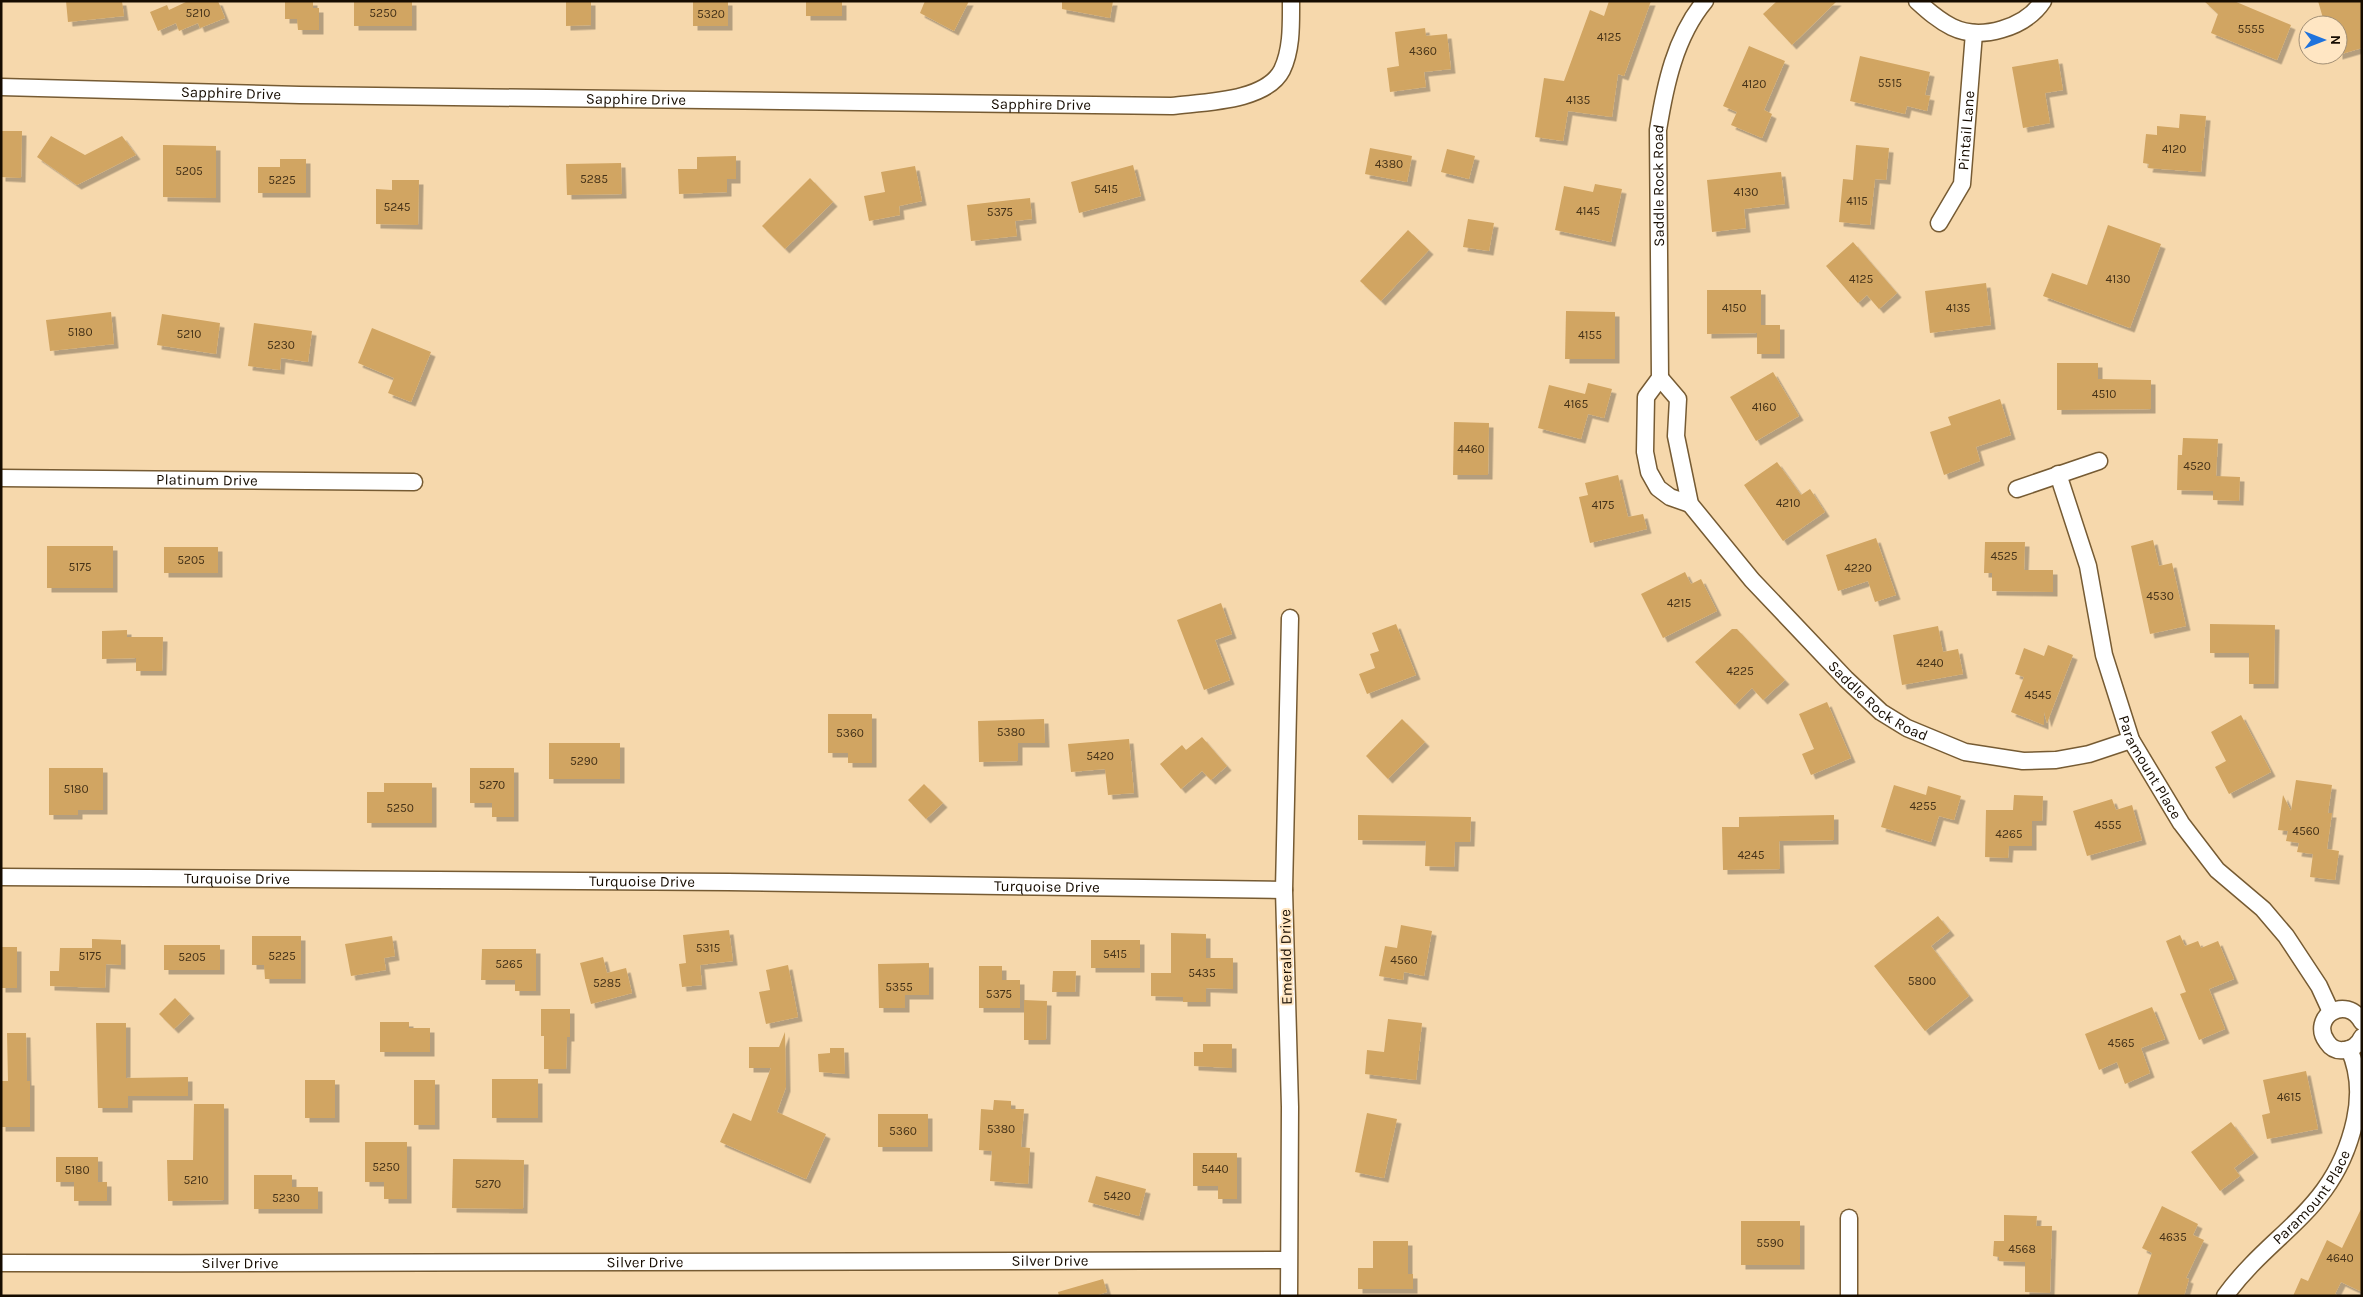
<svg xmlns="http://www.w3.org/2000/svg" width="2363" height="1297" font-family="Karla,sans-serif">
<defs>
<filter id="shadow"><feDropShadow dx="4.5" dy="4.5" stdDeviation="0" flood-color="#0004"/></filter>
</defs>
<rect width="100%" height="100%" fill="#f6d8ac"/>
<!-- building -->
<g fill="#d1a562" filter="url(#shadow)">
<polygon points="66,1 122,1 124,16 68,22"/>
<polygon points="188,1 218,1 225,18 200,28 198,23 179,31 176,23 158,31 150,12 167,5 169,10"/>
<polygon points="285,1 313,1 313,8 319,8 319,30 298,30 297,19 285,19"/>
<rect x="354" y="1" width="58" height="25"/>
<polygon points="566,1 591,1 591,25 566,26"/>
<rect x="693" y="1" width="35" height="25"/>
<rect x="806" y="1" width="36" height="15"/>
<polygon points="925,1 969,1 954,31 920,13"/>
<polygon points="1062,1 1113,1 1110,18 1062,9"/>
<polygon points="1609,1 1651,1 1624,76 1618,74 1612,117 1568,111 1563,141 1535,137 1544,78 1564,81 1590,10 1604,16"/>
<polygon points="1777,1 1837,1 1792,45 1763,14"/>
<polygon points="2204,1 2234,1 2291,25 2277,60 2211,33 2218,14"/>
<polygon points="2318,1 2362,1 2362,48 2338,55 2338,25 2325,25"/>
<polygon points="1425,28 1426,36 1447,34 1451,69 1424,72 1426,87 1390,92 1387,68 1399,66 1395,32"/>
<polygon points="1749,46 1785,61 1764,110 1772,114 1762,138 1731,125 1737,112 1723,106"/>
<polygon points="1860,56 1930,72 1925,95 1930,96 1927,111 1907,106 1905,114 1850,101"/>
<polygon points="2058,59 2063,90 2045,93 2050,123 2023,128 2012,67"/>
<polygon points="2180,114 2206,116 2201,172 2148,168 2149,164 2143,163 2146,134 2157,135 2157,126 2179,128"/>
<polygon points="1,131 22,131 21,178 1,177"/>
<polygon points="51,136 85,155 122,136 136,155 77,185 37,157"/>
<polygon points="163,145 216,146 216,198 163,197"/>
<polygon points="1856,145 1889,148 1886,180 1875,179 1870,225 1839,222 1843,179 1853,180"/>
<polygon points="1370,148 1412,156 1407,182 1365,174"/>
<polygon points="1447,149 1475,156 1469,179 1441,172"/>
<polygon points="736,156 736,179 727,179 727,192 679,194 678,169 697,169 697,157"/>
<polygon points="280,159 306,159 306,193 258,193 258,167 280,167"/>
<polygon points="621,163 622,194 567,195 566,164"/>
<polygon points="1133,165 1141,196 1079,213 1071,182"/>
<polygon points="915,166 922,201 899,206 900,215 869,221 864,196 885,192 881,172"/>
<polygon points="1781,172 1785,204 1744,209 1746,228 1712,232 1707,180"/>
<polygon points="810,178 833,202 785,249 762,226"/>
<polygon points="392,180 419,180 418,225 376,224 376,189 392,190"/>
<polygon points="1595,184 1622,189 1611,242 1555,230 1564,186 1593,192"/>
<polygon points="1030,198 1032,219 1015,221 1017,236 971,241 967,205"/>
<polygon points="1468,219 1494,223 1489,251 1463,247"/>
<polygon points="2108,225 2161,244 2130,328 2043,296 2052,273 2087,285"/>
<polygon points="1408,230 1429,250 1381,301 1360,281"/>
<polygon points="1853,242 1897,293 1879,309 1867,295 1858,303 1826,266"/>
<polygon points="1986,283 1991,325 1930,333 1925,291"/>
<polygon points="1707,290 1761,290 1761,325 1780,325 1780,354 1757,354 1757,333 1707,334"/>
<polygon points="1566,311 1615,312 1615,359 1565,359"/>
<polygon points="111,312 114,344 50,351 46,320"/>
<polygon points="162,314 220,323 216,354 157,345"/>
<polygon points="254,323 312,331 308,362 281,358 280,370 248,366"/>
<polygon points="372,328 431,352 411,402 388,393 394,378 358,363"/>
<polygon points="2057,363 2098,363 2098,379 2151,380 2151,409 2057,410"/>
<polygon points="1773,372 1799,416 1756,441 1730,397"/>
<polygon points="1588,383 1612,389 1604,418 1588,414 1581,439 1538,428 1549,385 1585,394"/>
<polygon points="2000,399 2011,435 1976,447 1980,461 1944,475 1930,432 1951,425 1948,417"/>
<polygon points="1454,422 1489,423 1488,475 1453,475"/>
<polygon points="2183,438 2218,439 2216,476 2240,477 2239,501 2213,500 2213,491 2177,490 2178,455 2182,455"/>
<polygon points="1777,462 1801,495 1810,489 1825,512 1783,541 1744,485"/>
<polygon points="1618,475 1628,517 1643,514 1647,529 1590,543 1579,497 1588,495 1585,483"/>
<polygon points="1876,538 1896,595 1875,602 1868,581 1838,591 1826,555"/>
<polygon points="2153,540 2159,566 2172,563 2186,626 2150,634 2131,546"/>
<polygon points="1985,542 2025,542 2024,570 2053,570 2053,592 1992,591 1992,573 1984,573"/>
<rect x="47" y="546" width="66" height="42"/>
<rect x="164" y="547" width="54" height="26"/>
<polygon points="1685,572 1691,584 1701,579 1717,611 1663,638 1641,594"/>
<polygon points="1221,603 1232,634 1215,640 1230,680 1204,690 1177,620"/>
<polygon points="1396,624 1416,675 1367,694 1359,674 1375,668 1370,654 1379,651 1372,633"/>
<polygon points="2210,624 2275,625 2274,684 2249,684 2249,653 2210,653"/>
<polygon points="1938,626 1943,652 1958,649 1963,674 1902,685 1893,635"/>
<polygon points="1732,629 1737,629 1785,680 1763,700 1752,688 1735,705 1695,662"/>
<polygon points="127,630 127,637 163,637 162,671 136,671 136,658 102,659 102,631"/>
<polygon points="2048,645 2073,655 2047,723 2044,712 2044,725 2011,712 2024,677 2015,674 2024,648 2044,656"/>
<polygon points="1827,702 1851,758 1811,775 1802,754 1814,749 1799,714"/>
<polygon points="828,714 872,714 872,763 848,763 848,753 828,753"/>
<polygon points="2241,715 2271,772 2229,794 2215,767 2226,761 2211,732"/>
<polygon points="1044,719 1045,743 1018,743 1018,761 979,762 978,721"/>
<polygon points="1402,719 1425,742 1388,779 1366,756"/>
<polygon points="1202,737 1227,766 1211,780 1202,771 1181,789 1160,764 1182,745 1186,750"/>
<polygon points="1129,739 1134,793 1108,795 1105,769 1071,772 1068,744"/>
<rect x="549" y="743" width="71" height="36"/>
<polygon points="49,768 103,768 103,810 78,810 78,815 49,815"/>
<polygon points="470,768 514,768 514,817 492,817 492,803 470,803"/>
<polygon points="2296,780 2332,785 2328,813 2332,813 2327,849 2339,851 2335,880 2310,877 2313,854 2297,852 2299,843 2286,841 2288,831 2278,830 2283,795 2291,811"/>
<polygon points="384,783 432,783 432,823 367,823 367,792 384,792"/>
<polygon points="924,784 943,803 926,819 908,800"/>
<polygon points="1894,785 1926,795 1928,786 1961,796 1954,820 1939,816 1931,842 1881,827"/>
<polygon points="2014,795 2043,796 2042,821 2032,821 2032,846 2009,846 2008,858 1985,857 1986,810 2013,810"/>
<polygon points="2112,799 2116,810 2132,805 2142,840 2087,856 2073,811"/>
<polygon points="1358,815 1471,817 1470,842 1455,842 1454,867 1425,866 1426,841 1358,840"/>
<polygon points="1834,815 1834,840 1779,841 1780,869 1723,870 1722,827 1739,827 1739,817"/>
<polygon points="1938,916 1950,931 1931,946 1969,996 1925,1031 1874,966"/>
<polygon points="1401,925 1432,931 1424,976 1404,972 1403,980 1379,976 1385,946 1397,948"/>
<polygon points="729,930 733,961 700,965 702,985 682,987 679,964 686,963 683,935"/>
<polygon points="1171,933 1206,934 1206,958 1233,958 1233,989 1206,988 1206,1002 1183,1002 1183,997 1151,996 1151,973 1171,973"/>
<polygon points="2180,935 2185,946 2198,941 2201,948 2218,941 2234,979 2209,989 2225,1029 2199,1040 2180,994 2186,992 2166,941"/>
<polygon points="252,936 301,936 301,979 265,979 264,965 252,965"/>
<polygon points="392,936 395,956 384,958 386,970 351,976 345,944"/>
<polygon points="92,939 121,940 121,965 106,964 105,988 50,986 50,971 59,971 60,948 92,948"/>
<rect x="1091" y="940" width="49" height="28"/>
<rect x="164" y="945" width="56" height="25"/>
<rect x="1" y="947" width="16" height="41"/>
<polygon points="482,949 536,949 536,991 515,991 515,980 481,980"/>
<polygon points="603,957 607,973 626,968 632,993 591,1004 580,963"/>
<polygon points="929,963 929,995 905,995 905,1008 879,1008 878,964"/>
<polygon points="788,965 798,1017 766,1024 759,992 770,990 766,970"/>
<polygon points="979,966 1002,966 1002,980 1020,980 1020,1008 979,1008"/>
<polygon points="1053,971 1076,971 1075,992 1052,992"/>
<polygon points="175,998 190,1014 174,1029 159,1014"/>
<polygon points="1024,1000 1047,1001 1046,1040 1024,1040"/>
<polygon points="2152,1007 2165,1039 2141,1048 2150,1073 2125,1084 2117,1062 2099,1070 2085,1034"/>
<polygon points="541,1009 570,1009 570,1037 567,1037 566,1069 544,1069 544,1036 541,1036"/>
<polygon points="1388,1019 1422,1023 1416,1080 1365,1074 1367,1050 1384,1052"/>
<polygon points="380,1022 409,1022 409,1028 430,1028 430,1052 380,1052"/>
<polygon points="96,1023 126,1023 126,1078 188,1077 188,1096 128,1096 128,1108 98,1108"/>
<polygon points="785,1032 786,1087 777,1112 826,1134 806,1179 720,1142 733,1113 751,1121 771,1068 749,1068 749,1047 779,1047"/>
<polygon points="7,1033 26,1033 27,1081 30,1081 30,1127 1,1127 1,1081 8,1081"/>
<polygon points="1203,1044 1232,1044 1232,1068 1194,1066 1194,1052 1203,1052"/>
<polygon points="830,1048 844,1048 845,1074 819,1072 818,1054 830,1053"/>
<polygon points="2306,1071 2318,1129 2267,1139 2262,1115 2270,1113 2263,1080"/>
<rect x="492" y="1079" width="46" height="39"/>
<rect x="305" y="1080" width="30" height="38"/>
<rect x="414" y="1080" width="21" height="45"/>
<polygon points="994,1100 1011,1101 1011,1109 1024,1109 1021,1147 1030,1148 1028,1184 990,1181 992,1151 979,1150 981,1109 993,1110"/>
<polygon points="194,1104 224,1104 224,1200 168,1201 167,1160 193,1160"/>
<polygon points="1367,1113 1397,1119 1384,1178 1355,1172"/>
<rect x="878" y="1114" width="50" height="33"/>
<polygon points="2231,1122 2254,1153 2234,1168 2240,1176 2220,1191 2191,1152"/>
<polygon points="365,1142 407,1142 407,1199 384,1199 384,1182 365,1182"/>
<polygon points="1193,1153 1237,1153 1237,1199 1218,1199 1218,1186 1193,1186"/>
<polygon points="56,1157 98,1157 98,1182 107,1182 107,1201 74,1201 74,1182 56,1182"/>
<polygon points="453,1159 524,1160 523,1209 452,1208"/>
<polygon points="254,1175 292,1175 292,1187 318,1187 318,1209 254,1209"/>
<polygon points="1096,1176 1146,1189 1139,1216 1088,1202"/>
<polygon points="2162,1206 2198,1224 2193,1235 2204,1240 2186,1278 2189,1279 2184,1296 2137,1296 2152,1253 2142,1248"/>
<polygon points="2362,1207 2362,1292 2341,1282 2335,1294 2339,1296 2293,1296 2301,1278 2308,1281 2327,1240 2342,1248"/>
<polygon points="2004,1215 2037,1216 2036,1226 2052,1226 2050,1293 2025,1292 2025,1262 1999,1261 1999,1257 1993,1256 1994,1241 2004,1241"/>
<rect x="1741" y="1221" width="59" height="44"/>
<polygon points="1373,1241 1408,1241 1408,1274 1413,1274 1413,1289 1358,1289 1358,1268 1373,1268"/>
<polygon points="1103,1279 1107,1292 1095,1296 1059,1296 1058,1292"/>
</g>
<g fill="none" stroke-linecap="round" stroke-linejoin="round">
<defs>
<g id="minor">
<path d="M1917,1c11,10 21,19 35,26 29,14 73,1 91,-26"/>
<path id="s1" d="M1,87l299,8 872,11c30,-4 94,-4 110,-36 10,-21 9,-46 9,-69"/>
<path id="s2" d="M1939,223l23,-39 12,-151"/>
<path id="s3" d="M1660,378l18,21 -2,37 14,68 62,76 94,99 35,33 26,16 58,24 58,9 33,-1 33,-6 42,-14"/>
<path id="s4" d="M2058,474l30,92 16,89 27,85 50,83 36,47 46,39 23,27 33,50 12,26"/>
<path id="s5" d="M1,478l413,4"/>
<polyline points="2017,489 2099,461"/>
<path id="s6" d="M1690,504l-20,-7 -12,-9 -9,-16 -4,-20 1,-55 14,-19 -2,-248c7,-44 17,-93 47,-129"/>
<path id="s7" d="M1,877l727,5 556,8"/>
<path d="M2362,1022c-16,-29 -53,-4 -35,20 4,6 10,9 17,8 8,0 15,-6 18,-13"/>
<path id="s8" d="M1,1263c429,1 858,-2 1287,-3"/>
<polyline points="1289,1296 1290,1107 1284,890 1290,618"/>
<polyline points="1849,1296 1849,1218"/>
<path id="s9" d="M2225,1296c48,-66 110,-85 130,-176 5,-23 4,-49 -6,-71"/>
</g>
</defs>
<!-- minor casing -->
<use href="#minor" stroke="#765b33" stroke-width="19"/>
<!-- minor -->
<use href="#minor" stroke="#fff" stroke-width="16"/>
</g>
<g text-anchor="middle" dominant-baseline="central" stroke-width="4" stroke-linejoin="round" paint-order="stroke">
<!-- number labels -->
<g font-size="12" fill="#453218">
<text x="198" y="13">5210</text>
<text x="383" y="13">5250</text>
<text x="711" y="14">5320</text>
<text x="2251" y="29">5555</text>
<text x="1609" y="37">4125</text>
<text x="1423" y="51">4360</text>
<text x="1890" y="83">5515</text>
<text x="1754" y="84">4120</text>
<text x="1578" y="100">4135</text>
<text x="2174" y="149">4120</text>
<text x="1389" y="164">4380</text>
<text x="189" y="171">5205</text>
<text x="594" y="179">5285</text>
<text x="282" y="180">5225</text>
<text x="1106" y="189">5415</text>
<text x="1746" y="192">4130</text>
<text x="1857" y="201">4115</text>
<text x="397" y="207">5245</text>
<text x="1588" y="211">4145</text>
<text x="1000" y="212">5375</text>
<text x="1861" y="279">4125</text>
<text x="2118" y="279">4130</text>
<text x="1734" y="308">4150</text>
<text x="1958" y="308">4135</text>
<text x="80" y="332">5180</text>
<text x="189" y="334">5210</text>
<text x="1590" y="335">4155</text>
<text x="281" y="345">5230</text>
<text x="2104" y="394">4510</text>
<text x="1576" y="404">4165</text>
<text x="1764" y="407">4160</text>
<text x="1471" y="449">4460</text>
<text x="2197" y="466">4520</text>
<text x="1788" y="503">4210</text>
<text x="1603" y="505">4175</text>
<text x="2004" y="556">4525</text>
<text x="191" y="560">5205</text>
<text x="80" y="567">5175</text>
<text x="1858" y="568">4220</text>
<text x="2160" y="596">4530</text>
<text x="1679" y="603">4215</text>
<text x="1930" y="663">4240</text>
<text x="1740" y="671">4225</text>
<text x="2038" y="695">4545</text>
<text x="1011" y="732">5380</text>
<text x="850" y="733">5360</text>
<text x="1100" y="756">5420</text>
<text x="584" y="761">5290</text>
<text x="492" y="785">5270</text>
<text x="76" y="789">5180</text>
<text x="1923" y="806">4255</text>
<text x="400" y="808">5250</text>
<text x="2108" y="825">4555</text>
<text x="2306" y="831">4560</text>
<text x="2009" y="834">4265</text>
<text x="1751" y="855">4245</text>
<text x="708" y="948">5315</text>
<text x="1115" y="954">5415</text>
<text x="90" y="956">5175</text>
<text x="282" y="956">5225</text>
<text x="192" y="957">5205</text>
<text x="1404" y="960">4560</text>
<text x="509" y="964">5265</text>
<text x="1202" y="973">5435</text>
<text x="1922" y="981">5800</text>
<text x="607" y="983">5285</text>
<text x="899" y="987">5355</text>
<text x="999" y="994">5375</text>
<text x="2121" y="1043">4565</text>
<text x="2289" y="1097">4615</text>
<text x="1001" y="1129">5380</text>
<text x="903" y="1131">5360</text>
<text x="386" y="1167">5250</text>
<text x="1215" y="1169">5440</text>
<text x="77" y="1170">5180</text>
<text x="196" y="1180">5210</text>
<text x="488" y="1184">5270</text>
<text x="1117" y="1196">5420</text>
<text x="286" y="1198">5230</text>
<text x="2173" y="1237">4635</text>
<text x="1770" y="1243">5590</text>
<text x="2022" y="1249">4568</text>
<text x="2340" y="1258">4640</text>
</g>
<!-- street labels -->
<g font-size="15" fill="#160c00" stroke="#ffe6c3">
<text stroke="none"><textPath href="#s1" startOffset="230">Sapphire Drive</textPath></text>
<text stroke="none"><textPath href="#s1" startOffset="635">Sapphire Drive</textPath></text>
<text stroke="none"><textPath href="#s1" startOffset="1040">Sapphire Drive</textPath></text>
<text stroke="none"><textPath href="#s2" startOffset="99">Pintail Lane</textPath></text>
<text stroke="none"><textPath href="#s6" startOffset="346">Saddle Rock Road</textPath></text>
<text stroke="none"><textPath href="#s5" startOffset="206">Platinum Drive</textPath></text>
<text stroke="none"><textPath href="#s3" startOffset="408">Saddle Rock Road</textPath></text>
<text stroke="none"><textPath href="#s4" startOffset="309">Paramount Place</textPath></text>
<text stroke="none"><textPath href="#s7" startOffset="236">Turquoise Drive</textPath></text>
<text stroke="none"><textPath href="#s7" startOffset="641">Turquoise Drive</textPath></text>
<text stroke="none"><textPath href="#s7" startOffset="1046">Turquoise Drive</textPath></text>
<text transform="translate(1286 957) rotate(-91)">Emerald Drive</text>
<text stroke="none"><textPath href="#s9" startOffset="132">Paramount Place</textPath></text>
<text stroke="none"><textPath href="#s8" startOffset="1049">Silver Drive</textPath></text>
<text stroke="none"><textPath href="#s8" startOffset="644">Silver Drive</textPath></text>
<text stroke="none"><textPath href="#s8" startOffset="239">Silver Drive</textPath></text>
</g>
</g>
<!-- border -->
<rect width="2363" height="1297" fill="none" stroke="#160c00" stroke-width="5"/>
<!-- north arrow -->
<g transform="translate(2323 40) rotate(90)"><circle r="24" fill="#ffe6c3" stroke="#a28f75"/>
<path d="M0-4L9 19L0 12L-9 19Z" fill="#1f73dd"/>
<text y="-8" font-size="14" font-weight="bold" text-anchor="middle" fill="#160c00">N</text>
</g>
</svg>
